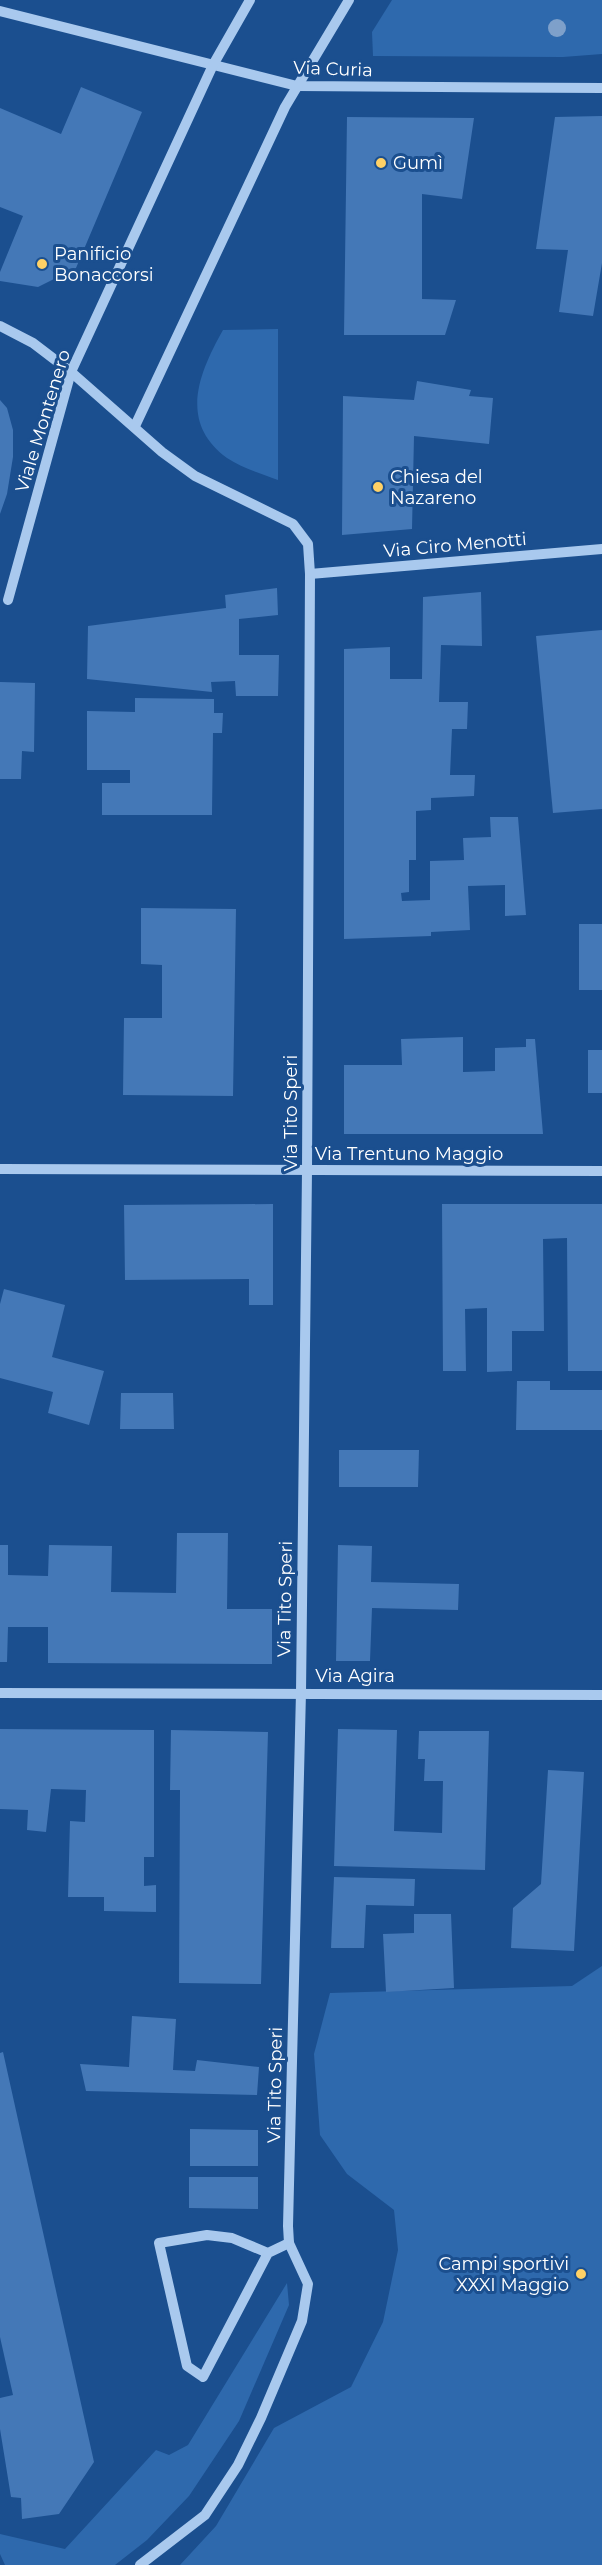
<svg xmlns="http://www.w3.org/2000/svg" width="602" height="2565" font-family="Montserrat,sans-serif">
<rect width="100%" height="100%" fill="#1b4f8f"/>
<!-- green -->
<g fill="#2e69ad">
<polygon points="392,0 602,0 602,54 563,57 373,56 372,32"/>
<path d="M278,329v151c-16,-6 -36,-12 -51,-22 -49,-36 -28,-85 -4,-128z"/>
<polygon points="602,1966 602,2565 180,2565 216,2526 274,2428 351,2387 383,2322 398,2250 394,2210 347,2174 320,2135 314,2054 330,1993 572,1986"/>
<polygon points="287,2283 289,2305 239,2421 189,2496 147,2540 115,2565 5,2565 0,2554 0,2534 65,2549 156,2450 169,2455 188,2445"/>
</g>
<!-- building -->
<g fill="#4478b7">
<polygon points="81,87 142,112 123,157 76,268 38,287 0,281 0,272 23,216 0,207 0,108 61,134"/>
<polygon points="602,116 602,263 593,316 559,312 568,250 536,249 555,117"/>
<polygon points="347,117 474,118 462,199 422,194 422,299 456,300 445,335 344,335"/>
<polygon points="417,381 471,390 469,396 493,398 489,444 414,436 412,529 342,535 343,396 414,400"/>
<polygon points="0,400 7,408 13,430 13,457 7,494 0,514"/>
<polygon points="277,588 278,615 239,619 239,655 279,655 278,696 236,696 235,681 211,682 212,692 87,679 88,626 226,608 225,595"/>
<polygon points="481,592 482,646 441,645 439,702 468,702 467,729 452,729 450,775 475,775 474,796 431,798 431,810 416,811 416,860 409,860 409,892 401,893 402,901 430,900 430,861 464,860 463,838 491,837 490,817 518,817 526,915 505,916 505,885 468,886 470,930 431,932 431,936 344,939 344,649 390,647 390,679 422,679 423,597"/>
<polygon points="602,630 602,809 553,813 536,636"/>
<polygon points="0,682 35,683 34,752 22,751 21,779 0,779"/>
<polygon points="135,698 214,699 214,713 223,713 222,733 213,733 212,815 102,815 102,783 130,783 130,770 87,770 87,711 135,712"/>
<polygon points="141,908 236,909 233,1096 123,1095 124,1018 162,1018 162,965 141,964"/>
<rect x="579" y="924" width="23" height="66"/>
<polygon points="463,1037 463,1072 495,1071 495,1048 526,1047 526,1039 535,1039 543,1134 344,1134 344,1065 402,1065 401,1039"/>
<rect x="588" y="1050" width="14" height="43"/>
<polygon points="273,1204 273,1305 249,1305 249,1279 125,1280 124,1205"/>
<polygon points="442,1204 602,1204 602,1371 568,1371 567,1238 543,1239 544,1331 512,1331 512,1371 487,1372 487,1308 465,1309 466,1371 443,1371"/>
<polygon points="4,1289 65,1305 52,1357 104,1371 89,1425 48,1413 53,1392 0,1378 0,1304"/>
<polygon points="517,1381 550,1381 550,1390 602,1390 602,1430 516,1430"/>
<polygon points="121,1393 173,1393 174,1429 120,1429"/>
<polygon points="339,1450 419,1450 418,1487 339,1487"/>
<polygon points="177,1533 228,1533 227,1609 272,1609 272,1664 48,1663 48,1627 8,1627 7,1662 0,1662 0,1545 8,1545 8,1575 48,1576 49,1545 112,1546 111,1592 176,1593"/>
<polygon points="338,1545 372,1546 371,1582 459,1584 458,1610 372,1608 370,1661 336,1661"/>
<polygon points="0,1729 154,1730 154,1857 144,1857 144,1886 156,1885 156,1912 104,1911 104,1897 68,1897 70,1821 85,1822 86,1790 51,1789 46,1832 27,1830 28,1810 0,1809"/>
<polygon points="338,1729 397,1730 394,1831 442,1833 443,1781 424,1781 425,1759 418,1759 419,1731 489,1731 485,1870 334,1866"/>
<polygon points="171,1730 268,1732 261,1984 179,1983 180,1790 170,1790"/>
<polygon points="548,1770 584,1772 574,1951 511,1948 513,1908 541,1884"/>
<polygon points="334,1877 415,1879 414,1906 366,1905 364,1948 331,1948"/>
<polygon points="414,1914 451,1914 454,1988 386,1992 383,1934 414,1933"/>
<polygon points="132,2016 176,2019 173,2070 195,2071 197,2060 259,2067 257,2095 86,2091 80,2064 129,2067"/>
<polygon points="3,2052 94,2462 59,2514 22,2519 21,2498 11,2497 0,2429 0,2398 13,2395 0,2337 0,2053"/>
<polygon points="190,2129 258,2130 258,2166 190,2166"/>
<polygon points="189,2177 258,2177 258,2209 189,2208"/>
</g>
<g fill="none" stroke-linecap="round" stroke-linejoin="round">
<!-- minor -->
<g stroke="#a9c9ee" stroke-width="10">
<polyline points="0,11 297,86 602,88"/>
<polyline points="0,326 33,343 71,372 162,452 195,476 293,524 308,544 310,574 307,1171 301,1692 288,2226 289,2243 308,2284 302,2321 261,2418 238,2465 205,2515 140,2565"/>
<polyline points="135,426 285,107 349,0"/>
<polyline points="310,574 602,549"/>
<polyline points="8,600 71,372 213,65 250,0"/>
<polyline points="0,1169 602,1171"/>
<polyline points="0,1693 602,1695"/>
<polyline points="268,2253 203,2377 187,2366 159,2243 207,2235 232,2238 268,2253 289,2243"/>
</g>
</g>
<!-- trees -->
<circle fill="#7ea0ca" cx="557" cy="28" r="9"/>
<!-- markers -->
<g fill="#ffd166" stroke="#1b4f8f" stroke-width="2">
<circle cx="381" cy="163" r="6"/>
<circle cx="42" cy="264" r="6"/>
<circle cx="378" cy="487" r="6"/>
<circle cx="581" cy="2274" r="6"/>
</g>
<g text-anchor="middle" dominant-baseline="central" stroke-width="6" stroke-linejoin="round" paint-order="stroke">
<!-- street labels -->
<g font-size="18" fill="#fff" stroke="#1b4f8f">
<text transform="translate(333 69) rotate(2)">Via Curia</text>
<text transform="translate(43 421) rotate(-73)">Viale Montenero</text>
<text transform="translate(455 545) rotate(-5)">Via Ciro Menotti</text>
<text transform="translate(291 1113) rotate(-90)">Via Tito Speri</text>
<text x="409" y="1154">Via Trentuno Maggio</text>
<text transform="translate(285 1599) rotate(-89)">Via Tito Speri</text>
<text x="355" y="1676">Via Agira</text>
<text transform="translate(275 2085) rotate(-89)">Via Tito Speri</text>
</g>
<!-- poi labels -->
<g font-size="18" fill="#fff" stroke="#1b4f8f" text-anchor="start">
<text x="393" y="163">Gumì</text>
<text x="54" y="254">Panificio<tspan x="54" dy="21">Bonaccorsi</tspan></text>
<text x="390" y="477">Chiesa del<tspan x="390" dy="21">Nazareno</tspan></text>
<text x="569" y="2264" text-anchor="end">Campi sportivi<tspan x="569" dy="21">XXXI Maggio</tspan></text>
</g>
</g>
</svg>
